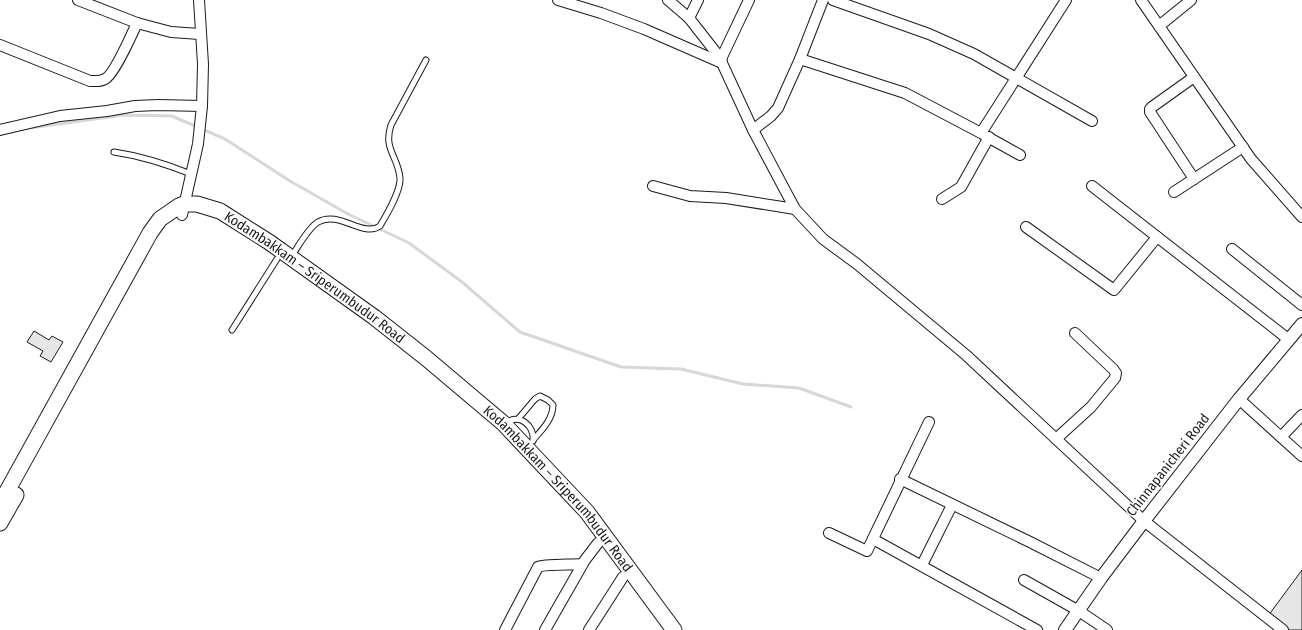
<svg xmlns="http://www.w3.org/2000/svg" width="1302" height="630" font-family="'Fira Sans Condensed',sans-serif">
<rect width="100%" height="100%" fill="#fff"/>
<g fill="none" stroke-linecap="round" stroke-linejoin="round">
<!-- stream -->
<polyline stroke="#d7d7d7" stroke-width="3" points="29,128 124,115 172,116 225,139 290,181 348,214 409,243 462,282 520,332 621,367 681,369 743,384 799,388 851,407"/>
</g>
<!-- building -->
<g fill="#e6e6e6" stroke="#1a1a1a">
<polygon points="34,331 49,340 52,336 63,342 51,362 40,356 43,351 27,342"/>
<polygon points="1302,570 1302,630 1287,630 1268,616"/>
</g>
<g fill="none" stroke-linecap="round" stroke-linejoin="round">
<defs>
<g id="service">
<path d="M114,152c27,4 52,12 77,22"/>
<path d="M291,257c7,-10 17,-29 27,-35 21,-12 45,16 62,4 7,-12 21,-35 20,-48 -2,-22 -17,-29 -9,-53l35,-65"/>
<polyline points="232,330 277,259"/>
<path d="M518,419l17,-20 5,-3 8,4 5,5c0,14 -11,25 -20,35"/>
<path d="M505,424c13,-12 30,1 28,17"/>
</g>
<g id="minor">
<polyline points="78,0 137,23 171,32 200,34"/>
<polyline points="558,0 601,13 644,29 722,63"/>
<polyline points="668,0 689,18 721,59 722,63 753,130 795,209 823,239 857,264 966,355 1144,521 1283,630"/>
<polyline points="833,0 929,34 974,54 1092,121"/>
<polyline points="1141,0 1251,159 1302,217"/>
<polyline points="689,18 698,0"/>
<polyline points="1159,26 1191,0"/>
<path d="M0,45l90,36c6,0 10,1 15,-2 9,-4 27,-45 32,-56"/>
<polyline points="721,59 749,0"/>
<polyline points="800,59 905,93 981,133 1066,0"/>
<polyline points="1194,77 1152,107 1150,109 1150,112 1194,179"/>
<polyline points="0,130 60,116 107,111 135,106 158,105 202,106"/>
<polyline points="753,130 771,116 778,108 800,59 823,0"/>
<polyline points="984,135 1020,155"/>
<polyline points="653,186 690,196 726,198 795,209"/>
<polyline points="1092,186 1288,339"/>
<polyline points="1174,192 1243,147"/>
<polyline points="942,199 961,187 989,137"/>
<polyline points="182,215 198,144 202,106 203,64 199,0"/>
<polyline points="1026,227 1114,290 1157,237"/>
<polyline points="1232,249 1302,305"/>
<polyline points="1239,399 1302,456"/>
<polyline points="1281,437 1302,415"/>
<polyline points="1056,439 1091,407 1115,378 1116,373 1113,369 1075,333"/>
<polyline points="900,479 1030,542 1101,578"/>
<polyline points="829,533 867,551 929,422"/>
<polyline points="873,539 1037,630"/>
<polyline points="922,565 952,505"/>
<polyline points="1024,580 1079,611 1107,630"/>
<path d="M505,630l33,-63c5,-3 36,-2 44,-3"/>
<polyline points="545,630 585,560 598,543"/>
<polyline points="589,630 623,577"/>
</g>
<polyline id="tertiary" points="1065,630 1101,578 1144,521 1239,399 1302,324"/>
<g id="primary">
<path id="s1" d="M0,504l150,-271 10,-14 19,-13 5,-2h13l23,7 49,31 105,75 52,41 77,65 84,89 87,118"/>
<polyline points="0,523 16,495"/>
</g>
</defs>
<!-- service casing -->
<use href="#service" stroke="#1a1a1a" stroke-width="7"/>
<!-- minor casing -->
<use href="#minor" stroke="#1a1a1a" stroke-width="12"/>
<!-- tertiary casing -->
<use href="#tertiary" stroke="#1a1a1a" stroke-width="14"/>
<!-- primary casing -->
<use href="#primary" stroke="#1a1a1a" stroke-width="17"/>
<!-- service -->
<use href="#service" stroke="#fff" stroke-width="5"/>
<!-- minor -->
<use href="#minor" stroke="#fff" stroke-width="10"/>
<!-- tertiary -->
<use href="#tertiary" stroke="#fff" stroke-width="12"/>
<!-- primary -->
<use href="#primary" stroke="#fff" stroke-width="15"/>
</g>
<g text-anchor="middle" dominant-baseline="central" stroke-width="3" stroke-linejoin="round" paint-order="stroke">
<!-- street labels -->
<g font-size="14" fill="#1a1a1a" stroke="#fff">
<text stroke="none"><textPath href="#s1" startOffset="508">Kodambakkam – Sriperumbudur Road</textPath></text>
<text transform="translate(1168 465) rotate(-52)">Chinnapanicheri Road</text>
<text stroke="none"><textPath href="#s1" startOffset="832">Kodambakkam – Sriperumbudur Road</textPath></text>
</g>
</g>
</svg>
